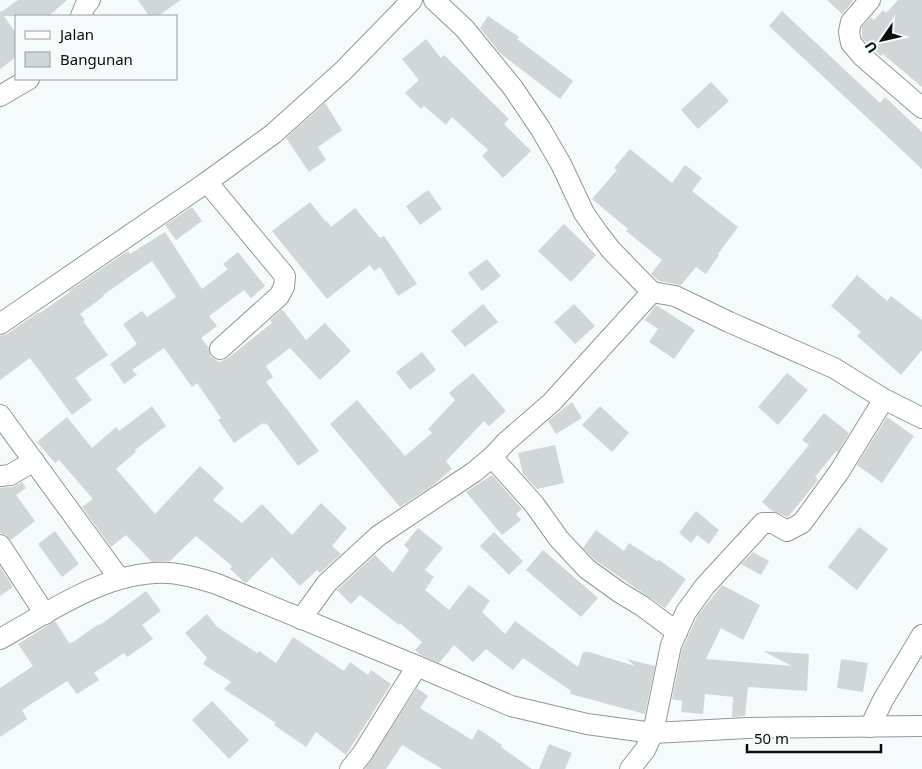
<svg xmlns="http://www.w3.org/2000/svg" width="922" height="769" font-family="'Noto Sans',sans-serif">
<rect width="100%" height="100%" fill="#f5fbfb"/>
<!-- building -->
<g fill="#d1d7d7">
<polygon points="18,0 67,0 49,16 4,16 16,33 16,57 0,69 0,10 1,12"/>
<polygon points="138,0 181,0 158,16 149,16"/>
<polygon points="827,0 852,0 853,1 842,14"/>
<polygon points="898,0 922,0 922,87 883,54 881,56 862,38 862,27 871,17 874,20 883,10 886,13"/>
<polygon points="782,11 880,103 885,97 922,132 922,169 769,26"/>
<polygon points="488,16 519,37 517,39 573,81 560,99 500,53 480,28"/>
<polygon points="426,39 441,58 444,55 509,119 504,124 531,151 503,178 482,156 488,150 452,117 446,125 424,106 421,109 405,93 419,80 402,59"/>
<polygon points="711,82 729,101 698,129 681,110"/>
<polygon points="325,103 342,130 318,147 326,160 309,172 286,138"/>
<polygon points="630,149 672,183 685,165 702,178 692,191 738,227 718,254 719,255 706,274 696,267 681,285 659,281 651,274 662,260 626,231 628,229 592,199 617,170 614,168"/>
<polygon points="428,190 442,209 420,225 406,206"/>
<polygon points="310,202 326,222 327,221 331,227 355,208 380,238 384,236 417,284 398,296 380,267 374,271 370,265 327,299 272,231"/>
<polygon points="192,207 202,221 176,240 165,225"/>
<polygon points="564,224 596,255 571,282 538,251"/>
<polygon points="165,232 202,289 228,269 223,264 238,252 265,286 251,298 244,290 209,316 217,326 201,338 209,348 211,357 219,362 228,358 272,323 270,320 282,309 306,340 325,323 351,351 320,380 290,348 266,366 273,377 266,382 319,451 298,466 266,423 264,425 263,423 234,443 218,420 221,418 197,383 192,387 164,348 132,370 137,375 124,384 110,364 137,344 123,324 142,311 147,317 176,297 152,261 103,295 104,296 80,314 85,320 83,321 108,355 75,378 92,400 72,415 30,358 0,380 0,336 7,334 39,312 40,313 70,292 69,291 128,251 130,254"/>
<polygon points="487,259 501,276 482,291 468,273"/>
<polygon points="857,275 887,301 891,296 922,320 922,350 901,375 857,336 861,332 831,306"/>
<polygon points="483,304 498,322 465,347 451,331"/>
<polygon points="574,304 595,326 575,344 554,322"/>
<polygon points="656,305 695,330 674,359 649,342 658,329 645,320"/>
<polygon points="422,352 436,370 410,390 396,372"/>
<polygon points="473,373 506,411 489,426 484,421 446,461 452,469 432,486 400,507 330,424 357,400 405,456 432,433 428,429 455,400 449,393"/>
<polygon points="787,373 808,390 778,425 758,407"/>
<polygon points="572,402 582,418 556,434 548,421"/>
<polygon points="152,406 166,426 135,450 136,452 116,469 155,514 200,466 224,488 213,500 242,523 262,504 292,535 321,503 347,528 332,546 341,554 320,573 317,570 300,586 272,557 246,583 244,582 230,569 232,566 196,536 170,561 152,562 126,535 111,547 82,507 93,499 59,460 55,463 37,442 67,417 92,448 116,427 119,431"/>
<polygon points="600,406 629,433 612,452 582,425"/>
<polygon points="824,413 849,433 838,452 836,451 815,477 818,480 788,517 772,511 762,502 809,445 802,440"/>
<polygon points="887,417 914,436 882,483 857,465"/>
<polygon points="555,445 564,483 537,489 523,474 518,453"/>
<polygon points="492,475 522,509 516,514 521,520 502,535 466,492"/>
<polygon points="22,482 26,488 16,495 35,521 11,540 6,535 0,533 0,488 12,487"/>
<polygon points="696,511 719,530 709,544 697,535 691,543 679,533"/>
<polygon points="859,527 888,549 857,590 828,567"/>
<polygon points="418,528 443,548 425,570 434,577 425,590 449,610 469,585 490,601 482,612 505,634 515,621 578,667 583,652 589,652 635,666 627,659 655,666 645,714 570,694 571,691 523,658 513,670 486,649 473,662 454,645 439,663 421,655 415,650 422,642 400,623 399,625 360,595 351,604 337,590 375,555 393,573 409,550 404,545"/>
<polygon points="596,530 624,551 629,543 657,561 659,560 686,579 665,608 595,560 583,548"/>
<polygon points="55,531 79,564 62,577 38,544"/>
<polygon points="494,532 523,561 509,575 480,546"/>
<polygon points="543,550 598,598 581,617 526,570"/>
<polygon points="753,552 769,561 761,575 741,564"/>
<polygon points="0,567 13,587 0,596"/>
<polygon points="722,585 760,605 743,640 721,628 706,659 792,666 763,651 809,654 807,691 748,687 745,716 732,717 733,697 705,694 703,714 681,712 682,701 672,699 682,649 698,615"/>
<polygon points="146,591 161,611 142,625 153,639 127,657 124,653 94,673 99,680 77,694 67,681 22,710 27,719 0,737 0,688 33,666 18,644 55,621 69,643 73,642 99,624 100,625"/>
<polygon points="207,614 217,627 257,653 259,651 276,663 293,637 344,671 350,662 368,675 371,670 391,684 346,755 316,732 306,747 274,725 276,723 224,689 231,682 203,664 207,658 185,633"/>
<polygon points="841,659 868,663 863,692 837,688"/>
<polygon points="417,688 428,696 420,708 472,740 478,729 502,745 501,747 532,769 442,769 402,745 386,769 365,769"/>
<polygon points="212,701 249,740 229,759 192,720"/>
<polygon points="549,744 572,753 565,769 539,769"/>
</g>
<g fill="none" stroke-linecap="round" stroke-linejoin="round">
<defs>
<g id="minor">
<polyline points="434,0 465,29 513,88 540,128 561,164 584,213 598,233 611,250 652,292 675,296 729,322 834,368 884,399 922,418"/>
<polyline points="870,0 851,22 849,32 851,43 863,57 922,108"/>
<polyline points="81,16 85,6 90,0"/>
<polyline points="0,96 29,79"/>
<polyline points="207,182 285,276 284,287 279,296 220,349"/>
<polyline points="0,324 207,182 273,134 343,71 412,0"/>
<polyline points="0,415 119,578"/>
<polyline points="492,457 534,504 559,539 587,569 619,592 642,606 677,632"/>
<polyline points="0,476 10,475 34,461"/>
<polyline points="0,545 45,614"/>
<polyline points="301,619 327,583 378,536 474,472 492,457 506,442 552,402 652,292"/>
<path d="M0,639c51,-28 108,-69 168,-66 17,1 33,6 49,11l200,82 94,40 76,18 66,9 94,-5 175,-2"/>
<polyline points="870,727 883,700 922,635"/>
<polyline points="350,769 362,754 417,666"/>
<polyline points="630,769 645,750 653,733 671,645 686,612 705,586 763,523 773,523 787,531 802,523 839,472 884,399"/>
</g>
</defs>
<!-- minor casing -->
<use href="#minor" stroke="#929797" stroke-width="22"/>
<!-- minor -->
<use href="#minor" stroke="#fff" stroke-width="20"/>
</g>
<!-- legend -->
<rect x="15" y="15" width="162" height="65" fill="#f5fbfb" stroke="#979b9c"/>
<rect x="25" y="31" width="25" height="8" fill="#ffffff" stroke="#979b9c"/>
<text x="60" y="40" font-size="15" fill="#0b0c0d">Jalan</text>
<rect x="25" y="52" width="25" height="15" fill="#d1d7d7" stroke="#979b9c"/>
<text x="60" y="65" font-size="15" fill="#0b0c0d">Bangunan</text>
<!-- north arrow -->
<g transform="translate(882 40) rotate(236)" stroke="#f5fbfb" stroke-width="4" paint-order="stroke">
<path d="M0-4L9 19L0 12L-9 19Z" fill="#0b0c0d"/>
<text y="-8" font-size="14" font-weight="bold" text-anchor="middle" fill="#0b0c0d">U</text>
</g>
<!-- scale -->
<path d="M747 744v8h134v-8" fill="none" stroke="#0b0c0d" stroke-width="2.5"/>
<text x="754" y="744" font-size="15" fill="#0b0c0d" stroke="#f5fbfb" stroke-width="4" paint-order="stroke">50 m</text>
</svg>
